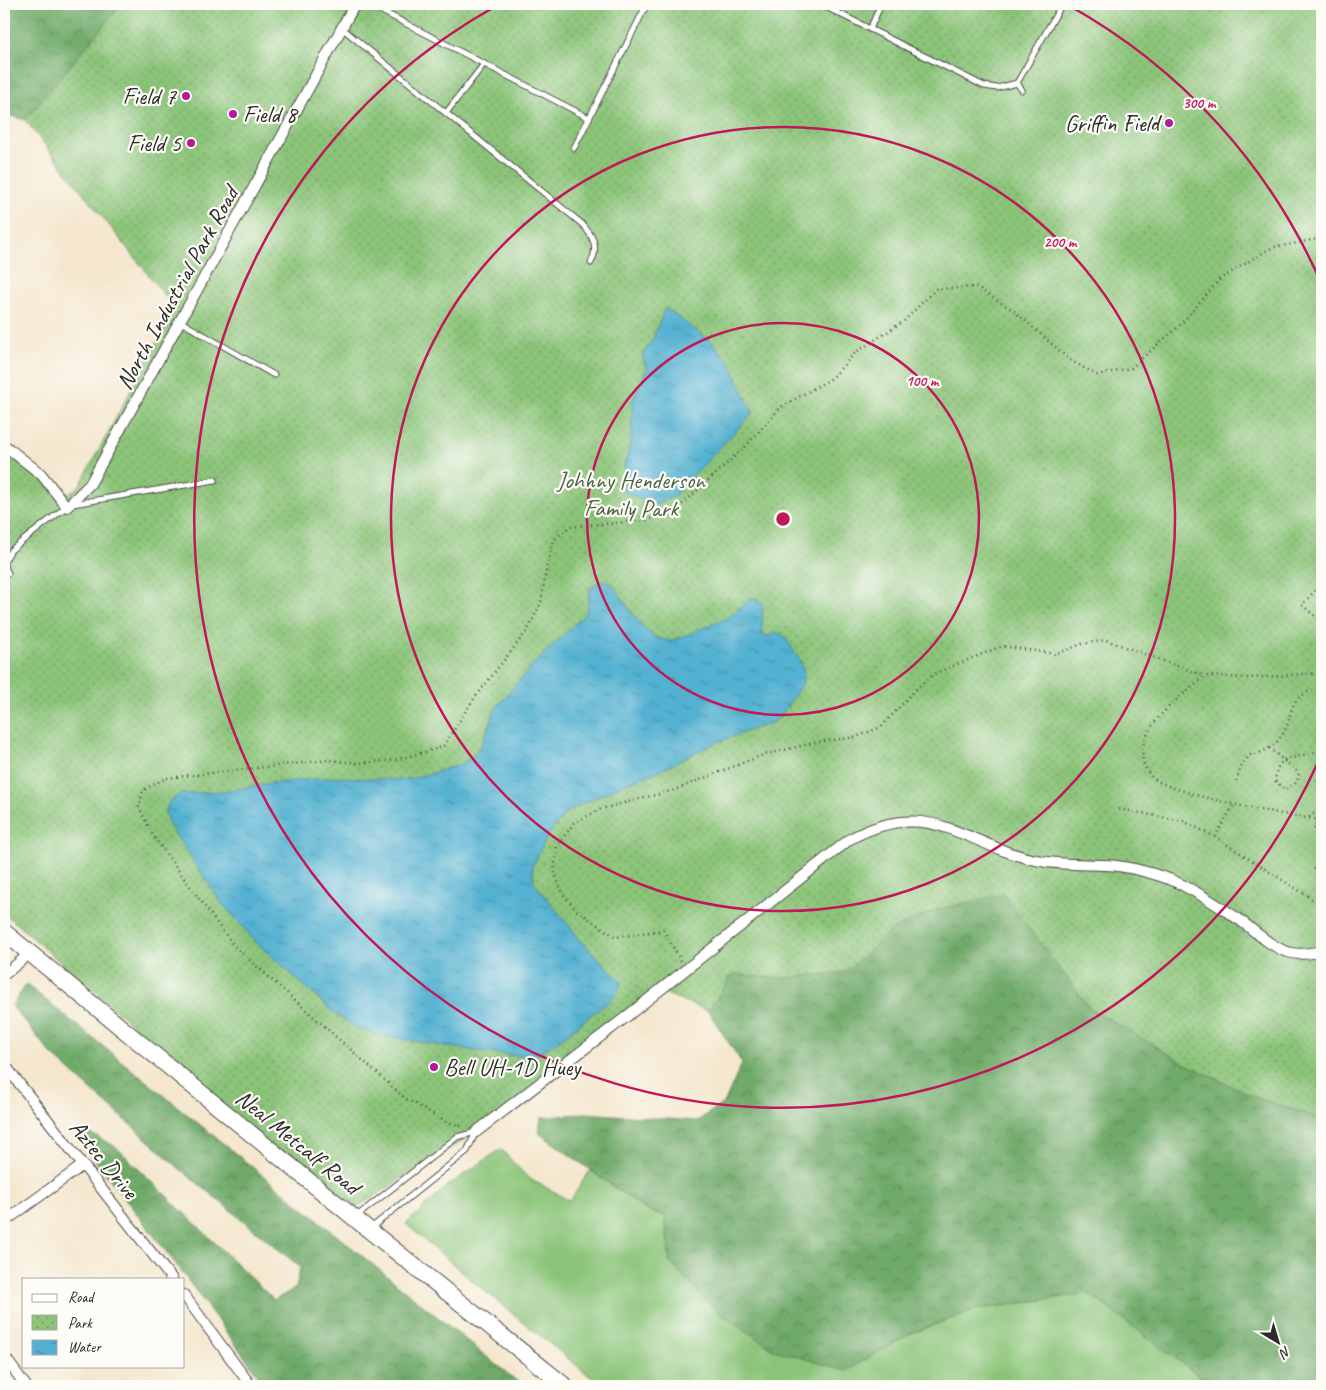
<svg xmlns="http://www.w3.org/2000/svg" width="1326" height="1390" font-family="Caveat,sans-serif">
<defs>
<pattern id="forest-crowns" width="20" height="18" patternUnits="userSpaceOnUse" patternTransform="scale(1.25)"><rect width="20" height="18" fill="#70aa69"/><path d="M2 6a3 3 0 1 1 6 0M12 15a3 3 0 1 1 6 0" fill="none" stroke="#5c8b57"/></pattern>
<pattern id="park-dots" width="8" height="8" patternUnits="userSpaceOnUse" patternTransform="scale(1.25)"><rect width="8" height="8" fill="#8bc479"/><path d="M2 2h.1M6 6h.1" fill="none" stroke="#729f63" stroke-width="1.8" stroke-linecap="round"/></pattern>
<pattern id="water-ripples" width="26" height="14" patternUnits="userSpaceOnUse" patternTransform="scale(1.25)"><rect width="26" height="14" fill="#52b1d1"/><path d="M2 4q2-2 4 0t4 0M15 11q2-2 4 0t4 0" fill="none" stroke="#4490aa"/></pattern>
</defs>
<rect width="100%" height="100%" fill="#fdfcf7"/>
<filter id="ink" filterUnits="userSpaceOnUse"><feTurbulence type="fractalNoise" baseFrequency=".02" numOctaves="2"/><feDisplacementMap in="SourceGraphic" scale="10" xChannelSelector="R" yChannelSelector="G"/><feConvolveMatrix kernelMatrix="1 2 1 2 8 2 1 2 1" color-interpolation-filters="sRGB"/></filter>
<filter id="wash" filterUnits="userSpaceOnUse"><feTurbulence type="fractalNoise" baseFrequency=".0096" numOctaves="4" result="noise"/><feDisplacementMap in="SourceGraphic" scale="20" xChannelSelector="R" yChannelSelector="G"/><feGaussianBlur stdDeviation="1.12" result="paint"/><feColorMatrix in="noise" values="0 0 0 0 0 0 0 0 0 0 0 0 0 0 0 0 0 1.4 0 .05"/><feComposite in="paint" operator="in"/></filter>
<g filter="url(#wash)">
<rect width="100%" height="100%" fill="#f4e7ce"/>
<!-- grass -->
<polygon fill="#8bc479" stroke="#5b7852" points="501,1149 527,1177 570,1201 590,1170 646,1210 665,1216 670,1263 846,1371 909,1334 974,1310 1088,1293 1213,1386 602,1386 476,1284 406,1224 446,1187"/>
<!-- forest -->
<g fill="url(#forest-crowns)" stroke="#4e6a4a">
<polygon points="4,4 122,4 25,120 4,114"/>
<polygon points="1003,893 1090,1008 1184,1063 1255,1097 1322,1119 1322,1386 1213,1386 1088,1293 974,1310 909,1334 846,1371 775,1350 717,1311 670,1263 665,1216 646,1210 539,1133 541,1118 585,1113 697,1121 725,1102 742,1063 708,1011 733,974 781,978 846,972 893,929 936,910"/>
<polygon points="26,984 523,1386 266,1386 179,1268 80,1141 87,1132 115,1146 274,1300 296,1288 300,1267 179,1168 51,1054 12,1006"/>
</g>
<!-- park -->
<polygon fill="url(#park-dots)" stroke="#5b7852" points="122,4 1322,4 1322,1119 1255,1097 1184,1063 1090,1008 1003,894 936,910 893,929 846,972 781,978 733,974 708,1011 659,991 476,1132 348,1213 4,913 4,453 69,494 80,485 175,308 25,120"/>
<!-- water -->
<g fill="url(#water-ripples)" stroke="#3e6e7e">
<polygon points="665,308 712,342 730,363 753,413 673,497 655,505 624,492 624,468 632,435 632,401 647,369 642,355 652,341"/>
<path d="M602,581l7,1 6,5 18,28 15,17 11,7 13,2 55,-23 25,-20 5,1 6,7 -1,29 6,1 9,-4 8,5 15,23 4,13 -1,9 -23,35 -7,5 -58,21 -56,28 -33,12 -54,26 -7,5 -17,21 -16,32 2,15 13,17 37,45 37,37c-1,15 -20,27 -32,35 -16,13 -33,29 -52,38 -17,8 -136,-16 -162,-20l-19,-6 -22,-15 -79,-72 -35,-40 -51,-76 -4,-14 5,-10 10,-7 44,-3 48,-8 65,-6 59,3 15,-1 49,-14 12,-8 10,-13 14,-36 36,-42 52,-51 3,-6 3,-21z"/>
</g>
</g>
<g filter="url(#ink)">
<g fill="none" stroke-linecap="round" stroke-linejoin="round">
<defs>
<g id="lane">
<polyline points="368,4 589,118"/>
<polyline points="820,4 984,86 997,88 1017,83"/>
<path d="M343,29l239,195c11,12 17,23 9,39"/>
<polyline points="870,29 881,4"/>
<polyline points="1022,90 1017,83 1062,4"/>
<polyline points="446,113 484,64"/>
<polyline points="574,148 647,4"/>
<polyline points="181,322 274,375"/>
<polyline points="73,504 215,480"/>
<polyline points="4,562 11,550 66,507"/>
<polyline points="4,565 8,573"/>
<polyline points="357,1216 457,1137 476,1132"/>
<polyline points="371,1228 467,1151 476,1132"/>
</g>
<g id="street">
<polyline points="4,445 41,474 67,507 90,484 355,4"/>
<polyline points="4,975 29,954"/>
<polyline points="4,1064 172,1279"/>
<path d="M476,1132l150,-115 224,-178c82,-45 116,9 191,22 21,4 43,3 65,4 20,1 43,7 63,14 25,10 49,26 72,42 15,11 32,28 51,32 10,2 21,0 30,-2"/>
<polyline points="4,1222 83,1165"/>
<polyline points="184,1295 251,1386"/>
<polyline points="4,1356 26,1386"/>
</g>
<polyline id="primary" points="4,932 369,1230 565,1386"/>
</defs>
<!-- lane casing -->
<use href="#lane" stroke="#494743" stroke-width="7"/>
<!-- street casing -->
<use href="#street" stroke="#494743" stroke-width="12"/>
<!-- primary casing -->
<use href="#primary" stroke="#494743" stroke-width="18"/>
<!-- path -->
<g stroke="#494743" stroke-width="2.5" stroke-dasharray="1 4" stroke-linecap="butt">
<polyline points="1322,583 1302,605 1322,622"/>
<path d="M1322,675l-3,-2 -69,5 -45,-2c-21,19 -56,41 -62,71 -2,9 1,22 8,29 10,10 28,13 41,18 44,12 83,19 128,26l2,-3"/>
<polyline points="1269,748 1299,773 1297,782 1285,790 1275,781 1277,769 1283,760 1322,751"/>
<path d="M1236,781l5,-14 9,-12c16,-2 29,-12 36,-27 5,-9 3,-21 12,-29 5,-6 17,-10 24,-13"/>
<polyline points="1119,809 1183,821 1215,837 1317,902"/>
<polyline points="1309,817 1319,810 1322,790"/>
<polyline points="1319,820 1314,826 1322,861"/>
<polyline points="1215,837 1233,806"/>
<polyline points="1322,861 1315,869 1319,879 1322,880"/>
<polyline points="681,961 663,930 616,937 576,910 563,894 554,872 557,846 574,823 601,809 674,790 763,755 817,742 856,737 881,727 918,687 934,674 1002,646 1056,654 1082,644 1106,640 1205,676"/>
<polyline points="461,1126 445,1121 405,1098 234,946 153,836 139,807 143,790 166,778 328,760 358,763 395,760 443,747 473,700 527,631 541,603 547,565 554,540 569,527 648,520 678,508 744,448 781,407 832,378 855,353 904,321 936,289 976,287 1014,311 1070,360 1097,375 1131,368 1179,326 1220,279 1271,248 1322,238"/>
</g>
<!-- lane -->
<use href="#lane" stroke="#fff" stroke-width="5"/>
<!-- street -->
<use href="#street" stroke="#fff" stroke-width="10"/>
<!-- primary -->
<use href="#primary" stroke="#fff" stroke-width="16"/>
</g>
</g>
<!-- distance rings -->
<g fill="none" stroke="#c2185b" stroke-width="2.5">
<circle cx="783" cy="519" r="196"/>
<circle cx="783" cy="519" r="392"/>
<path d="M1322 753A588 588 0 1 1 498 5M1068 5A588 588 0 0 1 1322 285"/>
</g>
<!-- markers -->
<g fill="#b5179e" stroke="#fdfcf7" stroke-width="2">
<circle cx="186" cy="96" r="5"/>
<circle cx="233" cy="114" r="5"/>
<circle cx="1169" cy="123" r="5"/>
<circle cx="191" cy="143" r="5"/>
<circle cx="434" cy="1067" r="5"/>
</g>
<g text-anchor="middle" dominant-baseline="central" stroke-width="4.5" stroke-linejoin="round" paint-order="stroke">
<!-- poi labels -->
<g font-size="24" fill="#2b2b2b" stroke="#fdfcf7" text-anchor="end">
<text x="176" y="96">Field 7</text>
<text x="243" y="114" text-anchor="start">Field 8</text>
<text x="1159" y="123">Griffin Field</text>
<text x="181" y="143">Field 5</text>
<text x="444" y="1067" text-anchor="start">Bell UH-1D Huey</text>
</g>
<!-- street labels -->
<g font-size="24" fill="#2b2b2b" stroke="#fdfcf7">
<text transform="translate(177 288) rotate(-61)">North Industrial Park Road</text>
<text transform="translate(298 1142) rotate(39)">Neal Metcalf Road</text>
<text transform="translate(104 1159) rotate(51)">Aztec Drive</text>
</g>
<!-- park labels -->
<g font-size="24" fill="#4d6146" stroke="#fdfcf7">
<text x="631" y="480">Johhny Henderson<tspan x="631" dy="28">Family Park</tspan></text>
</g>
</g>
<circle cx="783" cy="519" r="8" fill="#c2185b" stroke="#fdfcf7" stroke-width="2.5"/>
<g font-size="15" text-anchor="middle" font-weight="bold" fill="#c2185b" stroke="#fdfcf7" stroke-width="4.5" stroke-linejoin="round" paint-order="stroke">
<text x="1199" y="108">300 m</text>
<text x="1060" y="247">200 m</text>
<text x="922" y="386">100 m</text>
</g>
<!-- margin -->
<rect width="1326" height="1390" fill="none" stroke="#fdfcf7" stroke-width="20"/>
<!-- legend -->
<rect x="22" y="1278" width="162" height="90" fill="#fdfcf7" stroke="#a9a8a5"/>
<rect x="32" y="1294" width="25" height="8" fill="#ffffff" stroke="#a9a8a5"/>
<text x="68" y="1302" font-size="15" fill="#2b2b2b">Road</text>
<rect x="32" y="1315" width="25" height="15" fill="url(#park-dots)" stroke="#a9a8a5"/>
<text x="68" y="1328" font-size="15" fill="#2b2b2b">Park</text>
<rect x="32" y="1340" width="25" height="15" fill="url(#water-ripples)" stroke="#a9a8a5"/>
<text x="68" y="1352" font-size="15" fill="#2b2b2b">Water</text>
<!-- north arrow -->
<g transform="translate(1278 1342) rotate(142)" stroke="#fdfcf7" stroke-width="4" paint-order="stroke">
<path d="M0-4L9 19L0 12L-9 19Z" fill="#2b2b2b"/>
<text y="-8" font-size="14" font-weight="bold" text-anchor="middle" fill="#2b2b2b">N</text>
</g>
</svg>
